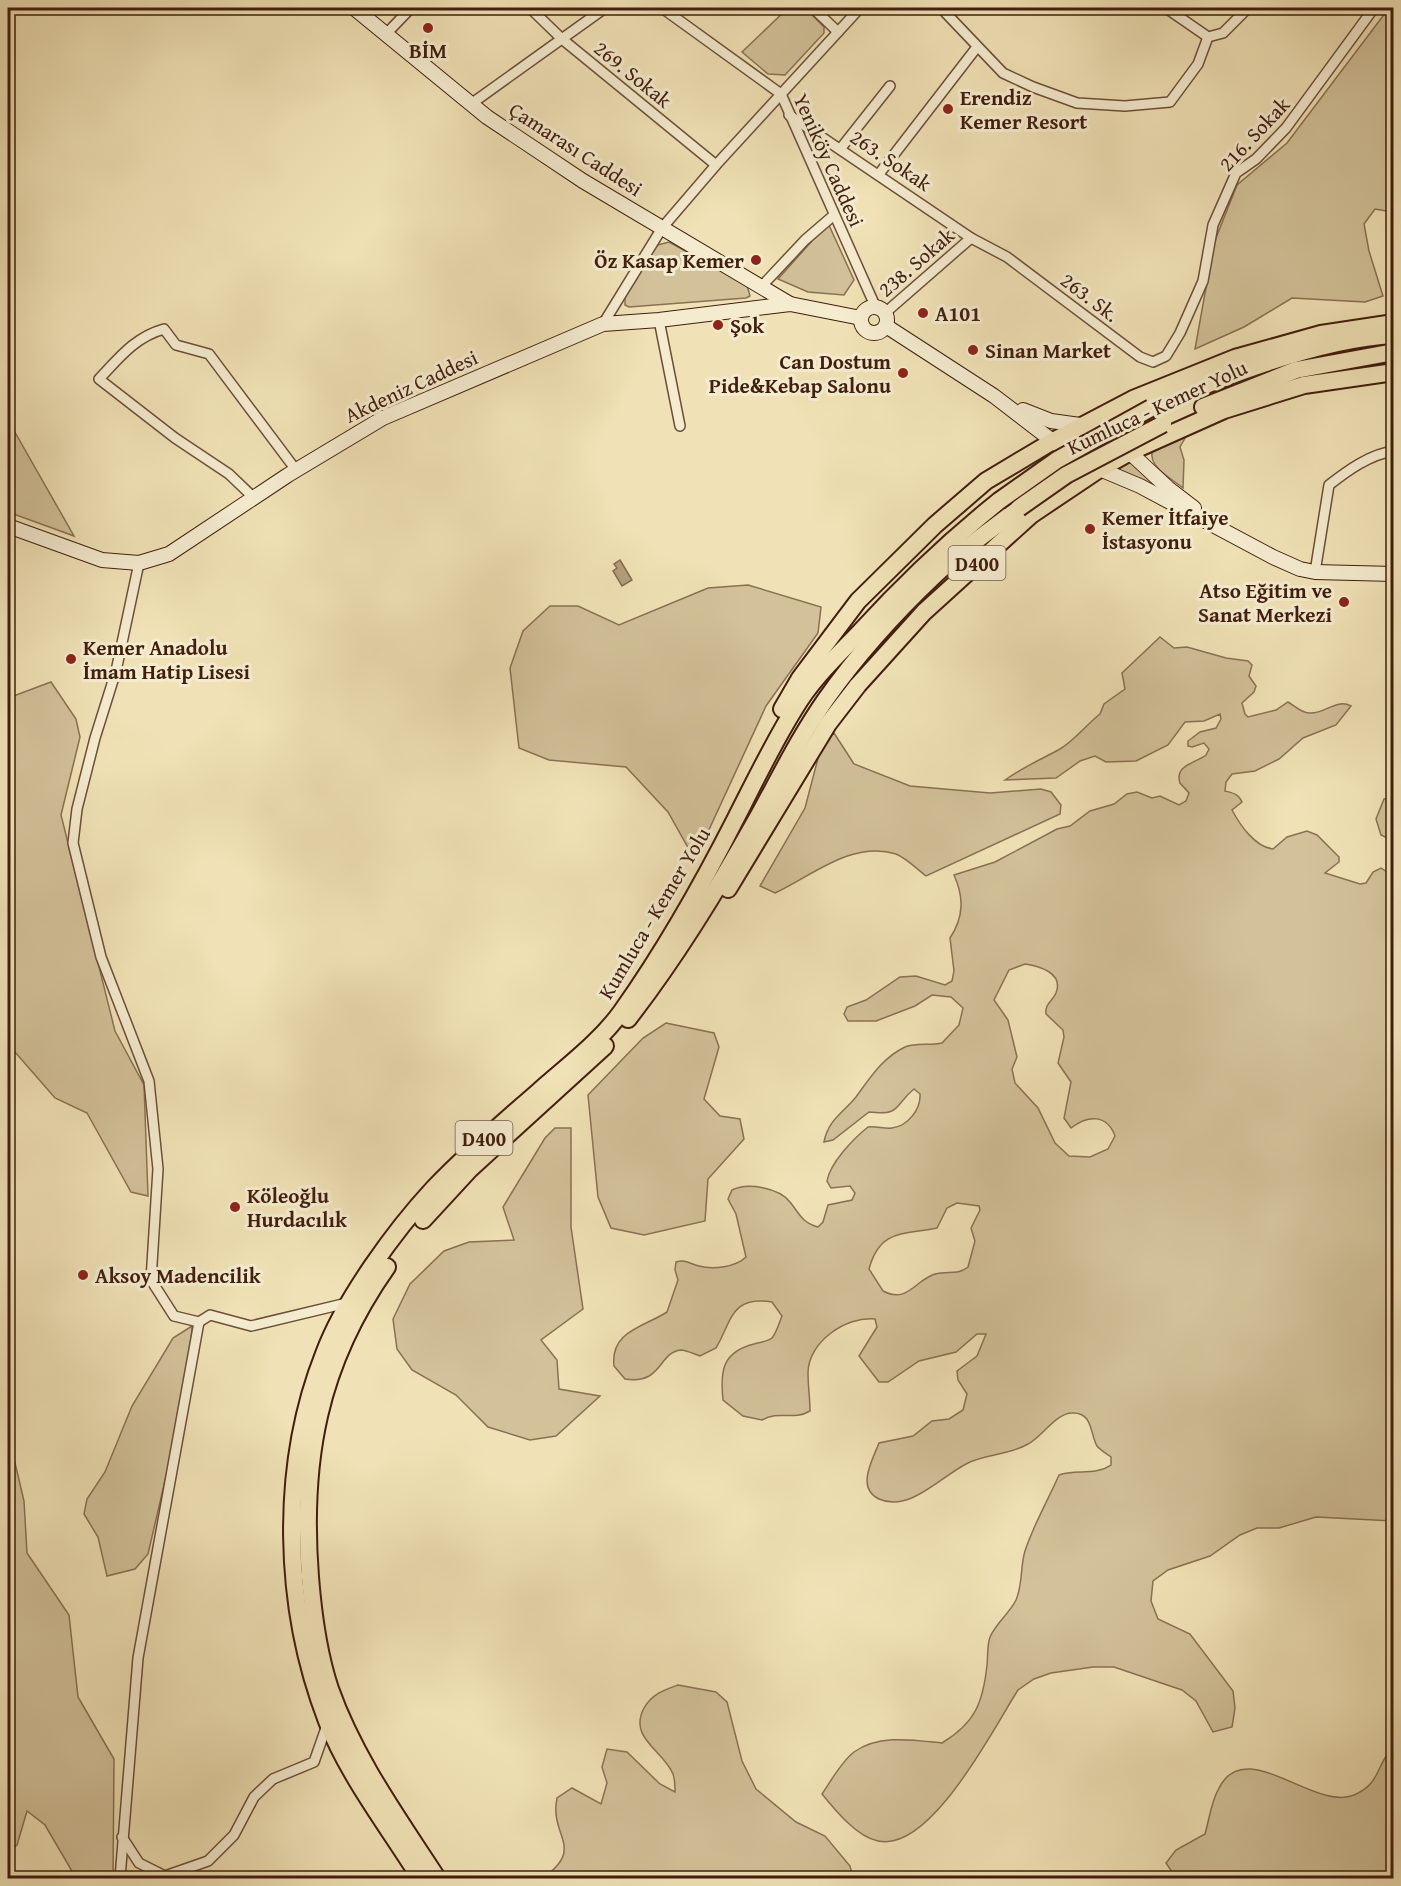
<svg xmlns="http://www.w3.org/2000/svg" width="1401" height="1886" font-family="'Gentium Book Plus',serif">
<rect width="100%" height="100%" fill="#f0e2b6"/>
<filter id="stains"><feTurbulence type="fractalNoise" baseFrequency=".00333" numOctaves="4"/><feColorMatrix values="0 0 0 0 .2 0 0 0 0 .09 0 0 0 0 .02 0 0 0 .5 -.17"/></filter>
<radialGradient id="worn" r=".72"><stop offset=".6" stop-color="#630" stop-opacity="0"/><stop offset="1" stop-color="#630" stop-opacity=".3"/></radialGradient>
<!-- green -->
<g fill="#d2c199" stroke="#8a7054" stroke-width="1.5" fill-rule="evenodd">
<polygon points="788,8 805,8 824,27 824,33 785,75 768,74 742,52"/>
<polygon points="1389,8 1393,8 1393,212 1375,209 1364,224 1369,251 1383,296 1365,302 1292,298 1244,327 1195,349 1214,243 1237,185 1287,143"/>
<polygon points="828,223 854,280 844,295 808,292 778,279"/>
<polygon points="669,242 747,285 750,296 746,298 629,307 625,305 625,293 654,246"/>
<polygon points="8,420 74,536 8,512"/>
<path d="M1189,431l-9,16 4,13 -1,28c-12,-10 -34,-20 -31,-37z"/>
<polygon points="1128,459 1158,488 1158,491 1111,468"/>
<polygon points="748,585 821,607 818,633 766,706 695,860 668,812 626,767 549,760 519,748 510,668 523,631 550,606 578,606 619,625 708,588"/>
<path d="M1160,637l14,11 13,-1 39,11 22,3 4,4 -3,11 7,10 -2,6 -12,11 3,11 3,3 28,-7 12,-8c7,4 13,11 21,11 15,2 27,-15 42,-7l-15,19 -33,13 -24,21 -24,12 -23,3 -6,8 -1,9c8,2 14,3 17,11l-10,8c8,15 23,37 41,39l14,-12 20,-6 10,4 22,22v5l-14,11 35,11 6,-1 7,-11 8,-4 12,8v645l-77,-4 -37,11h-22l-17,7 -30,21 -42,14 -15,11 -2,20 7,18 32,15 43,57 2,17 -3,19 -19,5 -17,-31 -14,-11 -68,-23h-21l-42,6 -17,6 -16,11c-24,37 -87,163 -140,151 -21,-4 -43,-31 -56,-47 9,-13 19,-32 32,-42 25,-18 59,-12 88,-9 33,-20 41,-40 45,-78 1,-9 0,-20 3,-28 6,-14 19,-23 26,-37 7,-16 4,-33 9,-49 8,-25 23,-51 34,-76 17,-6 36,1 52,-10v-8c-4,-3 -11,-7 -14,-11 -7,-12 -4,-34 -25,-33 -16,0 -30,24 -44,31 -19,11 -41,10 -60,19 -27,13 -58,50 -89,36 -23,-11 -7,-38 0,-56l34,-7 19,-15 17,-2 14,-9 4,-16 -9,-14 -1,-9 20,-15 9,-22h-9l-21,18 -37,9 -31,21h-9l-20,-26 18,-29 -2,-8c-29,-3 -67,23 -67,54 0,13 2,25 2,38 -17,10 -31,-1 -48,9l-19,-4 -20,-16c-3,-29 -1,-48 31,-56 6,-2 13,-2 18,-6 5,-6 7,-15 10,-22l-10,-14c-41,-7 -40,19 -56,46l-16,8c-6,-2 -14,-6 -19,-6 -23,2 -18,35 -56,29l-11,-13c-4,-35 30,-39 53,-54l11,-32 -3,-10 1,-8c10,-3 14,2 23,4 14,4 37,1 47,-9l-10,-43 -8,-15 4,-9c16,-8 47,-2 58,12 9,11 12,21 28,25l5,-5 5,-17 24,-5 3,-7 -5,-7 -19,2 -4,-7c3,-18 26,-42 41,-54 9,-1 16,2 24,1 16,-2 29,-19 28,-34l-6,-5c-20,16 -12,27 -45,23l-36,28 -9,2c4,-22 19,-29 32,-45 14,-19 26,-39 49,-50 12,-5 24,-1 37,-4l17,-18 4,-17 -12,-11 -19,-2 -17,11 -39,15h-28l-4,-7 3,-7 19,-7 34,-23 16,-1 29,9 7,-4 2,-10 -4,-33c14,-21 14,-41 4,-63l41,-13 62,-33 13,-3 20,-15 24,-7 13,-10 10,-2 15,6 8,-2 19,9 7,-4 3,-8 -9,-10c-6,-18 16,-20 26,-28l3,-6 -5,-6 -12,4 -4,-1v-5l12,-9 16,-4 5,-9 -1,-5 -16,7 -19,1 -17,23 -32,16 -30,1 -11,-6 -15,5 -24,17 -51,2c18,-13 37,-21 55,-31 15,-9 27,-25 40,-35l4,-10 21,-15 -3,-16zM1025,964c14,2 39,9 31,29 -4,9 -11,10 -10,21l17,16 1,7 -6,26 13,19 -7,36 7,10c17,-13 36,-14 44,8l-7,13 -18,8 -21,-1 -14,-13 -17,-35 -23,-25 -3,-14 5,-12 -9,-37 -14,-20 15,-30zM957,1203l22,3 1,4 -9,18 4,13 -7,26c-11,9 -20,3 -33,7 -20,6 -27,30 -52,17l-14,-22c11,-40 34,-34 68,-41l10,-20z"/>
<path d="M51,682l25,37 4,18 -19,78 54,216 29,54 4,111 -17,-4 -44,-79 -32,-15 -47,-54v-192c6,-17 6,-42 0,-58v-96z"/>
<path d="M834,733l20,31 56,22 80,7 51,-4 10,3 10,13 -1,9 -134,62c-9,-7 -20,-18 -30,-22 -44,-14 -84,22 -121,39l-15,-7 45,-78 17,-65z"/>
<polygon points="1393,798 1393,841 1381,835 1376,819 1384,799"/>
<polygon points="666,1023 714,1033 719,1047 704,1099 720,1116 740,1119 744,1139 708,1179 705,1221 644,1235 611,1228 598,1197 588,1095 643,1038"/>
<polygon points="555,1128 571,1128 571,1227 583,1309 541,1340 557,1360 559,1389 600,1396 556,1436 530,1440 488,1427 456,1395 412,1370 397,1349 393,1319 410,1284 444,1251 469,1242 514,1240 503,1207 545,1138"/>
<polygon points="192,1326 189,1377 148,1554 135,1569 107,1576 98,1537 84,1514 87,1499 105,1472 132,1406 173,1338"/>
<polygon points="8,1433 24,1501 27,1553 69,1615 78,1697 114,1759 113,1878 76,1878 45,1825 27,1811 17,1845 8,1852"/>
<path d="M678,1685l38,7 11,10 15,59 14,28 40,33 29,14 25,30 3,12h-310c43,-31 6,-41 14,-80l15,-10 29,16 6,-21 -5,-16 5,-18 20,3 33,32 15,8c0,-6 0,-13 -2,-18 -10,-24 -45,-36 -29,-66 8,-14 20,-18 34,-23z"/>
<path d="M1393,1747v131h-217l-10,-15 10,-13 29,-16c4,-14 6,-31 13,-44 26,-57 96,22 136,5 27,-11 22,-31 39,-48z"/>
</g>
<!-- water -->
<polygon fill="#b49f7d" stroke="#866b51" stroke-width="1.5" points="620,560 632,580 622,586 613,571 617,568 614,564"/>
<g fill="none" stroke-linecap="round" stroke-linejoin="round">
<defs>
<g id="street">
<polyline points="530,8 562,39 716,165"/>
<polyline points="662,8 781,94 876,308"/>
<polyline points="813,8 838,32"/>
<polyline points="941,8 1003,73 1033,87 1077,103 1125,106 1170,102 1198,64 1208,37 1223,33 1248,8"/>
<polyline points="1166,8 1208,37"/>
<polyline points="386,34 411,8"/>
<polyline points="471,104 605,8"/>
<polyline points="789,115 971,238 1007,257 1140,357 1153,362 1166,356 1180,333 1203,281 1213,225 1236,173 1256,159 1286,128 1374,8"/>
<polyline points="841,148 890,86"/>
<polyline points="879,174 977,47"/>
<polyline points="761,287 805,240 834,215"/>
<polyline points="885,313 971,238"/>
<polyline points="659,320 680,426"/>
<polyline points="603,324 662,228 716,165 860,8"/>
<path d="M254,498l-25,-24 -54,-36 -76,-59c20,-21 36,-42 65,-50l12,16 33,9 87,116"/>
<path d="M1315,572l14,-87c18,-14 41,-31 65,-34"/>
<polyline points="199,1322 210,1315 251,1326 347,1303"/>
<polyline points="122,1837 139,1863 165,1876 208,1861 234,1835 254,1797 273,1779 314,1762 327,1725"/>
<polyline points="120,1878 138,1658 199,1322 174,1316 151,1280 158,1169 149,1081 101,957 73,843 77,809 95,738 116,671 139,563"/>
</g>
<g id="secondary">
<polyline points="354,8 487,117 583,181 790,304"/>
<circle cx="874" cy="320" r="13"/>
<polyline points="886,326 994,396 1076,459 1140,486 1273,557 1300,569 1315,572 1394,574"/>
<polyline points="1023,410 1051,421 1080,425 1111,435 1168,488 1194,508"/>
<polyline points="8,526 102,560 139,563 169,554 288,475 383,418 603,324 659,320 790,304 861,318"/>
</g>
<g id="highway">
<polyline points="1203,407 1296,370 1394,352"/>
<path d="M1151,408c68,-30 169,-69 243,-73"/>
<polyline points="782,709 800,678 858,601 935,525 986,481 1053,441 1133,399 1235,358 1321,334 1394,323"/>
<polyline points="728,889 828,724 858,685 924,612 1031,515 1098,470 1130,452 1224,410 1304,385 1394,372"/>
<path d="M628,1019c49,-63 91,-132 130,-202 22,-40 42,-81 68,-118 31,-44 69,-86 108,-123 26,-25 57,-46 85,-68"/>
<polyline points="423,1220 470,1169 605,1046"/>
<path d="M387,1267c-69,98 -86,193 -77,310 3,38 8,76 20,112 24,68 68,129 107,189"/>
<path d="M420,1878c-31,-50 -71,-101 -93,-157 -44,-114 -48,-253 -3,-367 20,-54 71,-124 110,-166 33,-34 68,-65 104,-96 28,-25 62,-50 84,-81 43,-61 80,-126 114,-193 19,-37 37,-75 59,-110 17,-29 42,-52 65,-76 43,-47 89,-91 139,-131"/>
</g>
</defs>
<!-- street casing -->
<use href="#street" stroke="#6d4f38" stroke-width="12"/>
<!-- secondary casing -->
<use href="#secondary" stroke="#411e0e" stroke-width="16"/>
<!-- highway casing -->
<use href="#highway" stroke="#411e0e" stroke-width="20"/>
<!-- street -->
<use href="#street" stroke="#f5ecd0" stroke-width="9"/>
<!-- secondary -->
<use href="#secondary" stroke="#f5ecd0" stroke-width="14"/>
<!-- highway -->
<use href="#highway" stroke="#f0e2b6" stroke-width="16"/>
<defs>
<g id="highway-bridge">
<polyline points="999,501 1057,460 1151,408"/>
<polyline points="1019,508 1066,475 1163,424"/>
</g>
</defs>
<!-- highway-bridge casing -->
<use href="#highway-bridge" stroke="#411e0e" stroke-width="20" stroke-linecap="butt"/>
<!-- highway-bridge -->
<use href="#highway-bridge" stroke="#f0e2b6" stroke-width="16"/>
</g>
<!-- markers -->
<g fill="#8f2418" stroke="#f5ecd0" stroke-width="2">
<circle cx="428" cy="28" r="6"/>
<circle cx="948" cy="109" r="6"/>
<circle cx="756" cy="260" r="6"/>
<circle cx="923" cy="313" r="6"/>
<circle cx="718" cy="325" r="6"/>
<circle cx="973" cy="350" r="6"/>
<circle cx="903" cy="373" r="6"/>
<circle cx="1090" cy="529" r="6"/>
<circle cx="1344" cy="602" r="6"/>
<circle cx="71" cy="659" r="6"/>
<circle cx="235" cy="1207" r="6"/>
<circle cx="83" cy="1275" r="6"/>
</g>
<g text-anchor="middle" dominant-baseline="central" stroke-width="6" stroke-linejoin="round" paint-order="stroke">
<!-- shield labels -->
<g fill="#f5ecd0" stroke="#775c48" stroke-width="1.5">
<rect x="948.5" y="546" width="57" height="34" rx="4.5"/>
<rect x="455.5" y="1121" width="57" height="34" rx="4.5"/>
</g>
<g font-size="20" font-weight="bold" fill="#411e0e">
<text x="977" y="563">D400</text>
<text x="484" y="1138">D400</text>
</g>
<!-- poi labels -->
<g font-size="21" font-weight="bold" fill="#411e0e" stroke="#f5ecd0" text-anchor="start">
<text x="428" y="50" text-anchor="middle">BİM</text>
<text x="960" y="97">Erendiz<tspan x="960" dy="24">Kemer Resort</tspan></text>
<text x="744" y="260" text-anchor="end">Öz Kasap Kemer</text>
<text x="935" y="313">A101</text>
<text x="730" y="325">Şok</text>
<text x="985" y="350">Sinan Market</text>
<text x="891" y="361" text-anchor="end">Can Dostum<tspan x="891" dy="24">Pide&amp;Kebap Salonu</tspan></text>
<text x="1102" y="517">Kemer İtfaiye<tspan x="1102" dy="24">İstasyonu</tspan></text>
<text x="1332" y="590" text-anchor="end">Atso Eğitim ve<tspan x="1332" dy="24">Sanat Merkezi</tspan></text>
<text x="83" y="647">Kemer Anadolu<tspan x="83" dy="24">İmam Hatip Lisesi</tspan></text>
<text x="247" y="1195">Köleoğlu<tspan x="247" dy="24">Hurdacılık</tspan></text>
<text x="95" y="1275">Aksoy Madencilik</text>
</g>
<!-- street labels -->
<g font-size="21" fill="#411e0e" stroke="#f5ecd0">
<text transform="translate(633 74) rotate(39)">269. Sokak</text>
<text transform="translate(1254 134) rotate(-47)">216. Sokak</text>
<text transform="translate(576 149) rotate(33)">Çamarası Caddesi</text>
<text transform="translate(829 160) rotate(66)">Yeniköy Caddesi</text>
<text transform="translate(891 160) rotate(34)">263. Sokak</text>
<text transform="translate(916 262) rotate(-41)">238. Sokak</text>
<text transform="translate(1090 297) rotate(37)">263. Sk.</text>
<text transform="translate(411 386) rotate(-25)">Akdeniz Caddesi</text>
<text transform="translate(1157 407) rotate(-25)">Kumluca - Kemer Yolu</text>
<text transform="translate(654 913) rotate(-59)">Kumluca - Kemer Yolu</text>
</g>
</g>
<!-- margin -->
<rect width="1401" height="1886" fill="none" stroke="#f0e2b6" stroke-width="30"/>
<rect x="9" y="9" width="1383" height="1868" fill="none" stroke="#411e0e" stroke-width="3"/>
<rect x="15" y="15" width="1371" height="1856" fill="none" stroke="#411e0e" stroke-width="1.5"/>
<rect width="100%" height="100%" filter="url(#stains)"/>
<rect width="100%" height="100%" fill="url(#worn)"/>
</svg>
